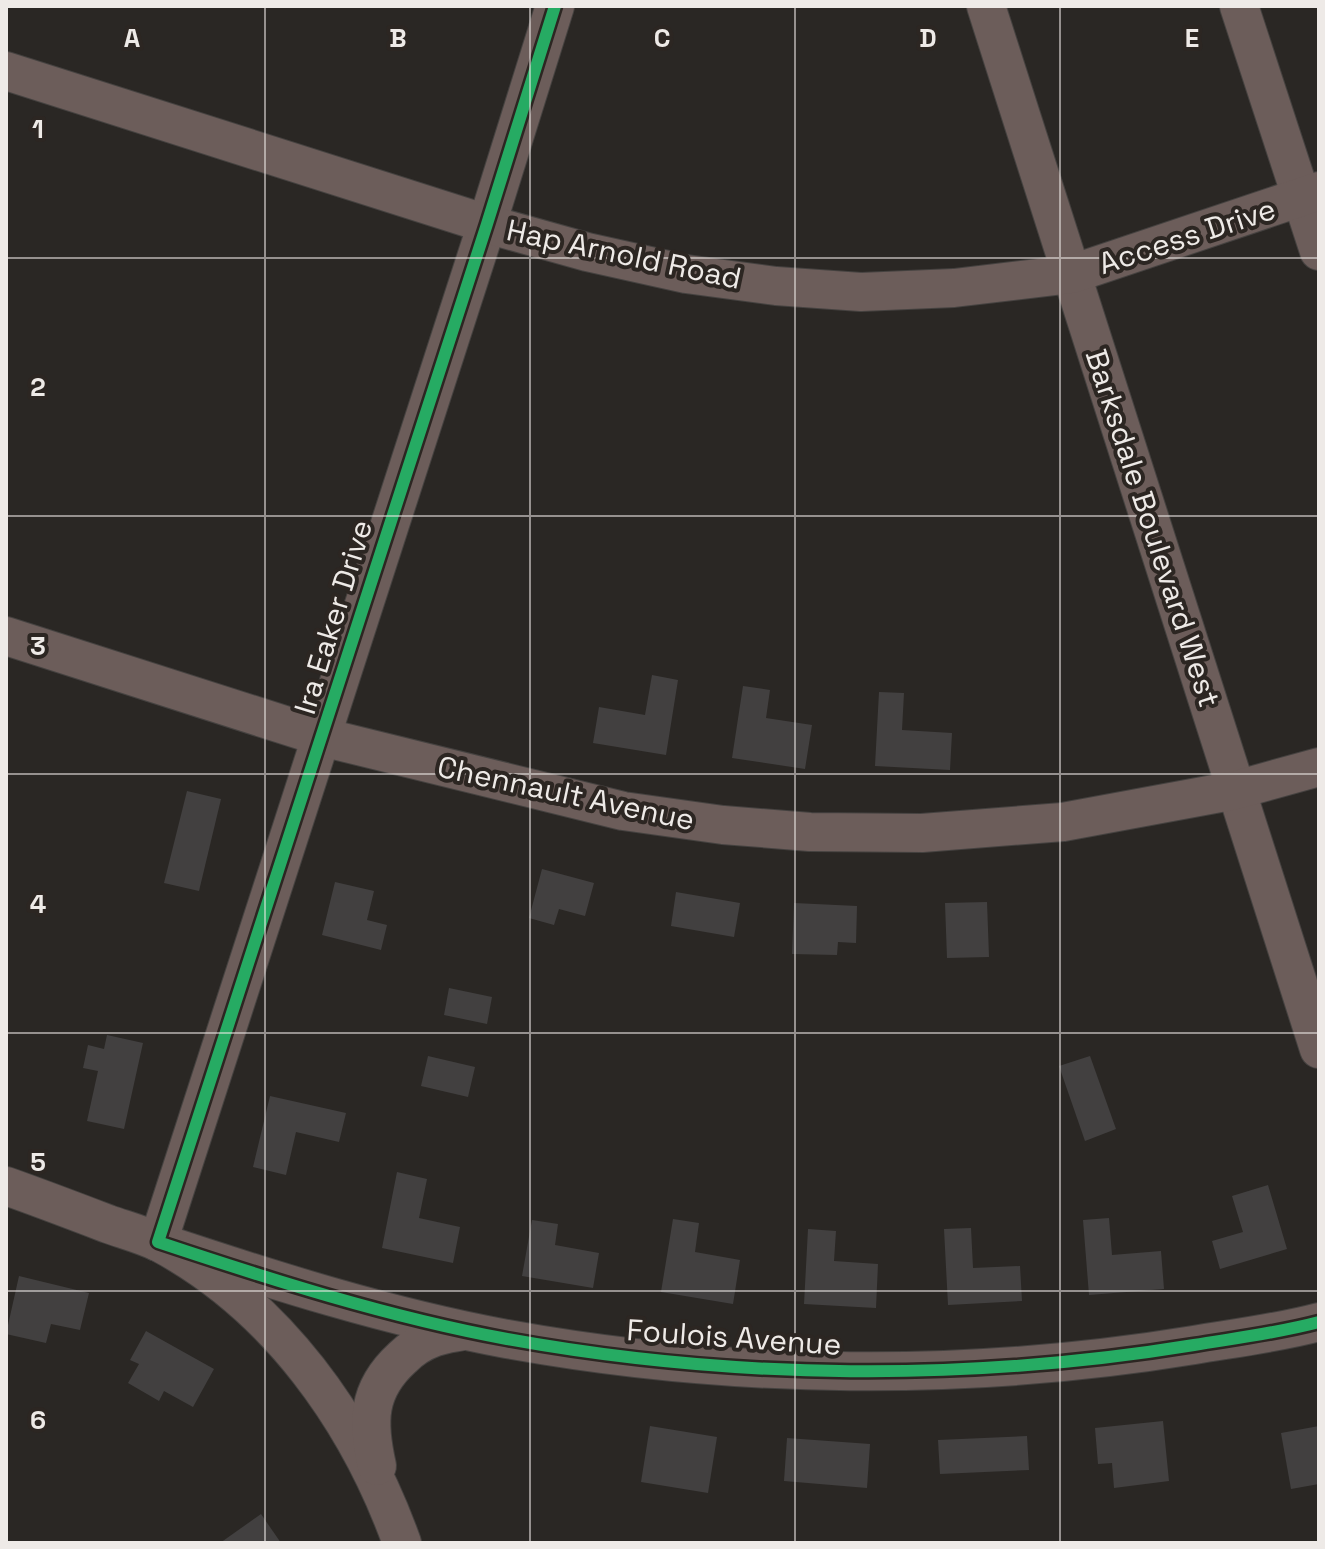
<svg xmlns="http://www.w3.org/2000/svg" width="1325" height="1549" font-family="'Space Grotesk',sans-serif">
<rect width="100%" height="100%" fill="#2a2724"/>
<!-- building -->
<g fill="#424040">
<polygon points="652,675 678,680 666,755 593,743 599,707 645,715"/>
<polygon points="743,686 770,690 766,718 812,725 805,769 732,758"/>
<polygon points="879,692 904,693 902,730 952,733 950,770 875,766"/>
<polygon points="187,791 221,799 199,891 164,883"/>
<polygon points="542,869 594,883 585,916 559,909 554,925 529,918"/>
<polygon points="335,882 374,891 367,920 387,925 381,950 322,935"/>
<polygon points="676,892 740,903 734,937 671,926"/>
<polygon points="987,902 989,957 947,958 945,903"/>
<polygon points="794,903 857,906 856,943 838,942 837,955 792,954"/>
<polygon points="449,988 492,997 487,1024 444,1015"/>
<polygon points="107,1035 143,1043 124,1129 87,1121 98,1071 83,1068 88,1045 104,1049"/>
<polygon points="428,1056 475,1067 468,1097 421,1086"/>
<polygon points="1090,1056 1116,1129 1085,1141 1059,1066"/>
<polygon points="270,1096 346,1113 339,1142 296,1132 286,1175 253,1167"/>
<polygon points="397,1172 427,1179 419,1218 460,1227 453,1263 382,1248"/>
<polygon points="1268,1185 1287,1249 1220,1269 1212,1241 1243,1232 1232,1196"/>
<polygon points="1109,1218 1112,1255 1161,1251 1164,1289 1089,1295 1083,1220"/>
<polygon points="673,1219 699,1223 695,1252 740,1260 733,1304 661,1292"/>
<polygon points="532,1220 558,1224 555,1245 599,1253 593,1288 522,1276"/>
<polygon points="971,1228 973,1268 1020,1266 1022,1301 948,1305 944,1229"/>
<polygon points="808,1229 836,1231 834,1261 878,1264 876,1308 804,1304"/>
<polygon points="19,1276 89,1293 80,1330 51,1324 46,1343 6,1334"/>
<polygon points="146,1331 214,1369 193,1407 164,1391 159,1401 128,1383 139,1364 130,1360"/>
<polygon points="1163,1421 1169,1481 1114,1488 1112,1463 1098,1464 1095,1428"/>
<polygon points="650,1426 717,1437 708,1493 641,1482"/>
<polygon points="1319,1426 1319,1484 1291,1489 1281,1433"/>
<polygon points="1027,1436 1029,1470 940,1474 938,1440"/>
<polygon points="787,1438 870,1444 867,1488 784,1481"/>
<polygon points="261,1514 281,1543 220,1543"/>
</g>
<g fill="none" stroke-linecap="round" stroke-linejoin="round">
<defs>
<g id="street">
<path d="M555,6l-68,218 -329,1018c114,38 230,75 349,97 226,41 461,43 687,6 42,-7 84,-12 125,-23"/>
<polyline points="986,6 1319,1049"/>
<polyline points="1239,6 1319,251"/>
<polyline points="6,71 487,224 587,252 686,274 776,286 861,292 954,288 1072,274 1319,191"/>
<polyline points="6,636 322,737 623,811 723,825 810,832 922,833 1063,822 1236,790 1319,767"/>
<path d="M6,1186c34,12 68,25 102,38 17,6 36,11 52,19 117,63 198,177 242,300"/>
<path d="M377,1466c-10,-44 -10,-76 25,-108 8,-8 20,-16 31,-20 9,-4 20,-5 30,-7"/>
</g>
</defs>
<!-- street casing -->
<use href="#street" stroke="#454240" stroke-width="40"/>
<!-- street -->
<use href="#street" stroke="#6c5d5a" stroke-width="38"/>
<defs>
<path id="cycleway" d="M555,6l-68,218 -329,1018c114,38 230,75 349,97 226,41 461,43 687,6 42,-7 84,-12 125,-23"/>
</defs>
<!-- cycleway casing -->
<use href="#cycleway" stroke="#2c2622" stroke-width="17"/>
<!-- cycleway -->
<use href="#cycleway" stroke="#26ab63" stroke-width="12"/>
</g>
<!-- grid -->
<path fill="none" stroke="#eeeae7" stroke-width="2" stroke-opacity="0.55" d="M265,6v1537M530,6v1537M795,6v1537M1060,6v1537M6,258h1313M6,516h1313M6,774h1313M6,1033h1313M6,1291h1313"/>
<g text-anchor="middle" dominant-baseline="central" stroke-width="8" stroke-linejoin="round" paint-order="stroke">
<!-- street labels -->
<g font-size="30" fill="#eeeae7" stroke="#2c2622">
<text transform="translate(1187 236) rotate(-18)">Access Drive</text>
<text transform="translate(624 254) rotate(12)">Hap Arnold Road</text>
<text transform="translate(1153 528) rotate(72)">Barksdale Boulevard West</text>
<text transform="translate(333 617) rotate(-73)">Ira Eaker Drive</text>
<text transform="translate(566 793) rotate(12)">Chennault Avenue</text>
<text transform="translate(734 1337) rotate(4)">Foulois Avenue</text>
</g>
</g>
<g font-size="26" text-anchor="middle" font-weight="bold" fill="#eeeae7" stroke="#2c2622" stroke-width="8" stroke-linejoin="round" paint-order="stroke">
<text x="132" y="47">A</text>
<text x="398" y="47">B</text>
<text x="662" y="47">C</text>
<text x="928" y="47">D</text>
<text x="1192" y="47">E</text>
<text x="38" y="138">1</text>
<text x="38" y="396">2</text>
<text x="38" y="655">3</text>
<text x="38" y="913">4</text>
<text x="38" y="1171">5</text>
<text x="38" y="1429">6</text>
</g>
<!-- border -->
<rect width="1325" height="1549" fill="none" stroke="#eeeae7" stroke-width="16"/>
</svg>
